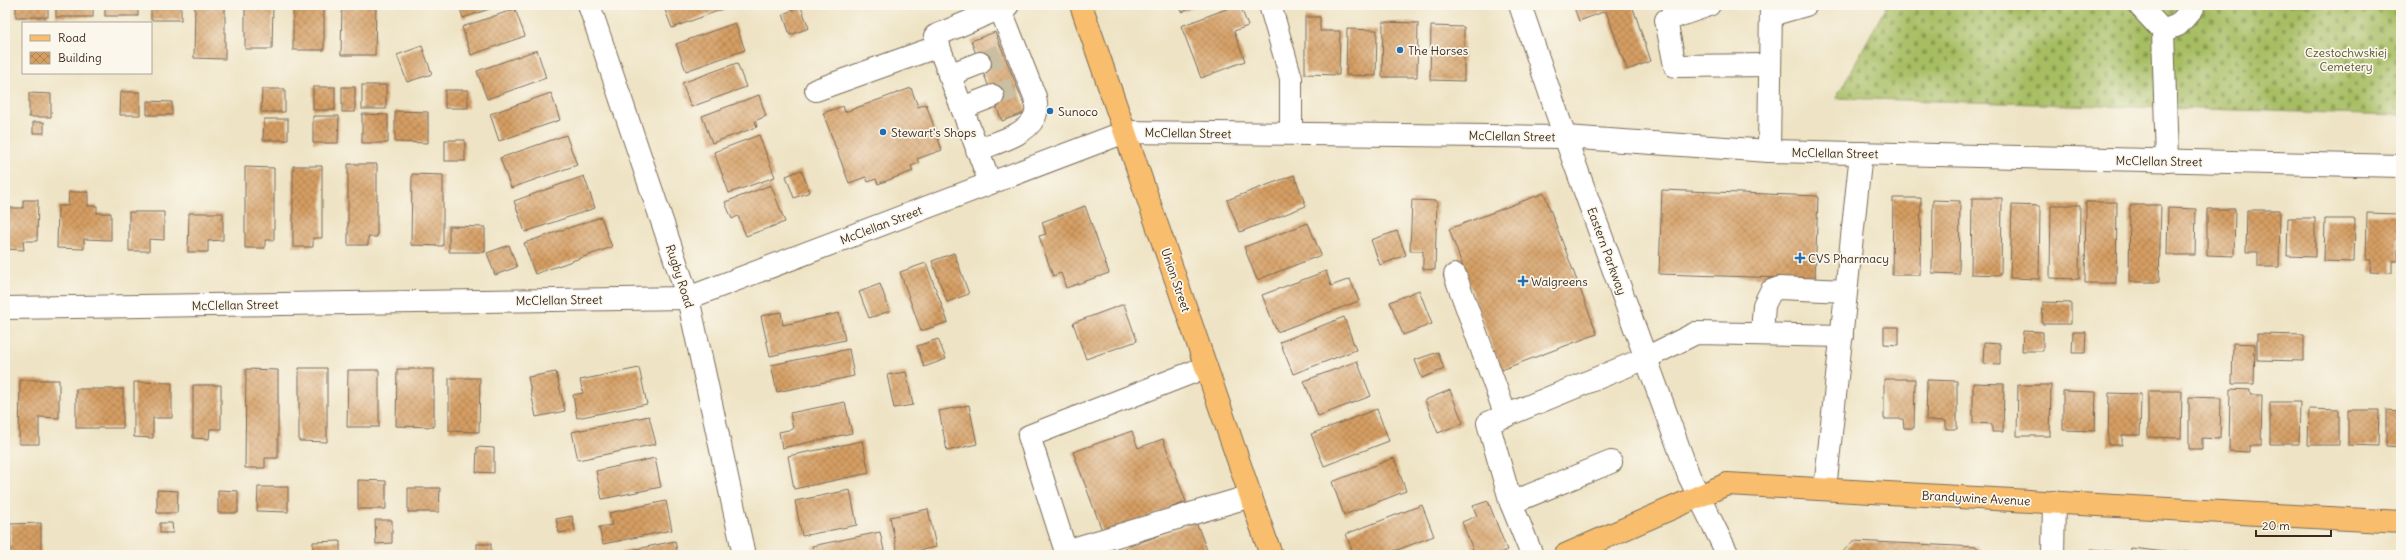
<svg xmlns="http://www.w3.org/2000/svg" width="2406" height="560" font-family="Delius,sans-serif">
<defs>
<pattern id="cemetery-stones" width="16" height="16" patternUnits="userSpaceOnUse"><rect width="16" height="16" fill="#a6bd62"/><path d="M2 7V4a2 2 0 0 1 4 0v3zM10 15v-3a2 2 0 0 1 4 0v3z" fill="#889a50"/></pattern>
<pattern id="building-cross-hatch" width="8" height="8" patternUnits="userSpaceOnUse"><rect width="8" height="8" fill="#d59e63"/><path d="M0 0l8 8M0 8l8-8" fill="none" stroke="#ae8151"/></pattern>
</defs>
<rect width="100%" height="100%" fill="#fbf7ec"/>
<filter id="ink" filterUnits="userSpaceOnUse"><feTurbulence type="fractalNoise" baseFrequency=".025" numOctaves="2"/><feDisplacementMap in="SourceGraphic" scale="8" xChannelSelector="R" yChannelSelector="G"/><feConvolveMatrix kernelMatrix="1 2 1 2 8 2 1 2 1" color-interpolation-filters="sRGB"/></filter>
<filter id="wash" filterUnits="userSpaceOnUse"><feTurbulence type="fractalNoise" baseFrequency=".012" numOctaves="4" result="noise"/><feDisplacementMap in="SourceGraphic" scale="16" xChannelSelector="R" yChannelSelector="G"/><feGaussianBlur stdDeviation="0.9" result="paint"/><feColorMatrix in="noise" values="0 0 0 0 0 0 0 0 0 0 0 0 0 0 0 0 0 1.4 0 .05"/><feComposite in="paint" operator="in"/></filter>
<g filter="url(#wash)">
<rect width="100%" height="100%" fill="#eee3c4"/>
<!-- cemetery -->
<polygon fill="url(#cemetery-stones)" stroke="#707440" points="1887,5 2399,5 2401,13 2401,115 1836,98"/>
<g id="blocks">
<!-- building -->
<g fill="url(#building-cross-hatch)">
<rect x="16" y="5" width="32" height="12"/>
<rect x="56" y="5" width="37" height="12"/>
<rect x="105" y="5" width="33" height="11"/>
<rect x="151" y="5" width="30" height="15"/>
<polygon points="195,5 225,5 225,59 194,58"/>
<polygon points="245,5 273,5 272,49 245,49"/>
<rect x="293" y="5" width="31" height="45"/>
<polygon points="342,5 376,5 375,55 341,55"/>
<polygon points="459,5 501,5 463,18"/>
<polygon points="663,5 730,5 731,6 672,28"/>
<polygon points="1179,5 1200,5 1182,12"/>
<polygon points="1237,5 1240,5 1248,26 1234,31 1245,61 1201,78 1181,26"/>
<polygon points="1573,5 1632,5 1651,61 1627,70 1606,11 1579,21"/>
<polygon points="801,7 809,28 790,35 783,14"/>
<polygon points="515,9 525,36 471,55 462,27"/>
<polygon points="1305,17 1320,17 1320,31 1340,31 1339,75 1305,74"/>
<polygon points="1383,22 1418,23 1417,77 1382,77"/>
<polygon points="735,23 745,50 686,71 676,44"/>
<polygon points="1431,26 1464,27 1464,81 1430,80"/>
<polygon points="1347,29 1377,30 1376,76 1346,75"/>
<polygon points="995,32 1027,112 1002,121 971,41"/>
<polygon points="422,46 432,74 407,82 397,55"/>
<polygon points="537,50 546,78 487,99 477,71"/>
<polygon points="737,63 746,87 691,107 682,83"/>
<rect x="362" y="85" width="24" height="24"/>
<rect x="313" y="87" width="22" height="23"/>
<rect x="342" y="87" width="13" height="25"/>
<polygon points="911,88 918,107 926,104 942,150 917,159 919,163 911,166 913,171 878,184 876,179 868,182 866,177 849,183 823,113 843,106 845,112"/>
<polygon points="262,89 285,89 285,112 261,112"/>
<rect x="445" y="90" width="23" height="18"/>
<polygon points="121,92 140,92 140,115 120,115"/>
<rect x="5" y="93" width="3" height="24"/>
<polygon points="29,93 51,94 51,117 29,117"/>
<polygon points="551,93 560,120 499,141 490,114"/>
<polygon points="759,95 766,116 755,121 757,127 712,143 702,116"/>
<polygon points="147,101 172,102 172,115 147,115"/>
<polygon points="395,111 428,112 428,143 395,142"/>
<polygon points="362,114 388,115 388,143 362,143"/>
<polygon points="313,116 339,116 338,143 313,143"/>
<polygon points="264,119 288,119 288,140 263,140"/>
<rect x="33" y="122" width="11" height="11"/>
<polygon points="566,135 577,165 511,188 500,158"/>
<polygon points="759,135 775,177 729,193 714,152"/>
<rect x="445" y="140" width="20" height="21"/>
<polygon points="348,164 377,164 377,237 368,237 368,245 348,245"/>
<polygon points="293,166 322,166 322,238 313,238 313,247 293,247"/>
<polygon points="245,167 274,168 274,240 265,240 265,248 245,248"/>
<polygon points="801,170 810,192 794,198 786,176"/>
<polygon points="412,174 443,175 443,246 411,245"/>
<polygon points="1294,175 1306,206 1240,232 1227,200"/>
<polygon points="584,176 595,208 525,232 514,201"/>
<polygon points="771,185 785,222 746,236 738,216 732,219 725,202"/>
<polygon points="1662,190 1818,196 1815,279 1659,274"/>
<polygon points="69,192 88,192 88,206 97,206 97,213 111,213 111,240 84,239 84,249 57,248 58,206 68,206"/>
<polygon points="1544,193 1597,334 1501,370 1449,229"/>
<polygon points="1893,198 1921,198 1920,275 1892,275"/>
<polygon points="1972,198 2002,198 2001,275 1971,274"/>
<polygon points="23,200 38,200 37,241 23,241 24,250 5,249 5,208 23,208"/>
<polygon points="1412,200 1437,201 1435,270 1423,269 1423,251 1410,251"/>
<polygon points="1933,200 1960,201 1959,274 1932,273"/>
<polygon points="2086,202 2117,202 2116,283 2085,283"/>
<polygon points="2012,205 2040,206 2039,279 2010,278"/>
<polygon points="2051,205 2080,205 2079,279 2050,278"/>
<polygon points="2130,205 2161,205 2159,282 2129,282"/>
<polygon points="1085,206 1109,273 1066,288 1061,273 1053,276 1039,236 1046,234 1042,222"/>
<polygon points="2168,208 2196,209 2195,255 2167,255"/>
<polygon points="2207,209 2235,209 2234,256 2207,255"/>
<polygon points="2247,210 2280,210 2279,267 2258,267 2258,252 2246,252"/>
<polygon points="129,212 164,212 164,240 149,239 149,251 129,251"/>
<polygon points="189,213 223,213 223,240 208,241 208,252 188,252"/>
<polygon points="2367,213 2398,214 2398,261 2392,261 2392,273 2370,272 2371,260 2366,260"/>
<polygon points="601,217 612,247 535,274 524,243"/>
<polygon points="2288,218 2315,218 2315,257 2287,256"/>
<polygon points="2325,219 2355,219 2354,262 2324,261"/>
<polygon points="1308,223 1321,255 1257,280 1244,247"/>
<polygon points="449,226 485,227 485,252 449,252"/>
<polygon points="1397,231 1406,255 1380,265 1371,240"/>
<polygon points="509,245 517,267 495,275 487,253"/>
<polygon points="954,253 969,294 947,302 932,261"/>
<polygon points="926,263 948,322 921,331 900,272"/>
<polygon points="1326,271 1331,286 1350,279 1359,301 1277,332 1262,295"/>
<polygon points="880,284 890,311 869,318 859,292"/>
<polygon points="1419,290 1432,324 1403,335 1390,302"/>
<polygon points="2043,302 2071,303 2071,324 2042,324"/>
<polygon points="1124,304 1137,341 1086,359 1073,323"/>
<polygon points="781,312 783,325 839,313 845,340 770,356 761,316"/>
<polygon points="1344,317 1356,350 1293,374 1280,342"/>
<polygon points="1884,327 1899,327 1899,345 1884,344"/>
<polygon points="2023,331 2043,332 2043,351 2022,351"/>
<polygon points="2073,332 2086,332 2085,353 2072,353"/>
<polygon points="2257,334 2304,335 2304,361 2257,360"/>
<polygon points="938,339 946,359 924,367 917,346"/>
<polygon points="1984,343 2000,344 2000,365 1983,364"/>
<polygon points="2233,343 2255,344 2254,384 2232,384"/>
<polygon points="849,349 854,376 777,392 771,365"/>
<polygon points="1438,352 1444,369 1422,378 1415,360"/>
<polygon points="1357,361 1371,396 1318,416 1304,381"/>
<polygon points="299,368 327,368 327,442 299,441"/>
<polygon points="639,368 647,404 577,418 573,395 583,393 580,380"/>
<polygon points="246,369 278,370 278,458 265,458 265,468 245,468"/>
<polygon points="397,369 434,369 434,427 396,426"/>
<polygon points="348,370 379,370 379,427 347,427"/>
<polygon points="556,372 565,411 536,417 528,377"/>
<polygon points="906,372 913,405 894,408 887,375"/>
<polygon points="449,378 480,378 479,432 449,431"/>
<polygon points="1884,379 1915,379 1914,428 1904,428 1903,419 1884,419"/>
<polygon points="20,380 59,380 59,418 39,417 39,444 19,444"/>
<polygon points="1927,380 1957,381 1957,429 1946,429 1946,421 1926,420"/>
<polygon points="134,382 172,383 172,418 153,418 153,438 134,437"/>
<polygon points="1973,383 2004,384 2003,432 1992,432 1992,424 1973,423"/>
<polygon points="193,385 221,385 221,429 210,429 209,439 193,438"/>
<polygon points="2018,385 2051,385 2050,436 2017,436"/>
<rect x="76" y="389" width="47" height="39"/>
<polygon points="2230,389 2250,390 2250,395 2262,395 2261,446 2249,446 2249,452 2229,451"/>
<polygon points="1450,390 1463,423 1438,433 1425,400"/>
<polygon points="2063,391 2096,392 2095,431 2063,430"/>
<polygon points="2148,391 2182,391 2181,438 2148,437"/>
<polygon points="2109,393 2141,394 2140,435 2122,435 2122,445 2108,445"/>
<polygon points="2189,397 2221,398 2220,439 2202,438 2202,449 2189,449"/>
<polygon points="845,402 852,433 782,448 779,432 793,429 790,413"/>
<polygon points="2270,402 2300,402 2299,444 2270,444"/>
<polygon points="969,405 977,444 947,451 939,411"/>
<polygon points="1377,409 1389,441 1324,466 1311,434"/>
<polygon points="2309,409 2339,410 2339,445 2308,445"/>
<polygon points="2348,410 2379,410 2378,446 2348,445"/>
<polygon points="2386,410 2401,411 2401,447 2386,446"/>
<polygon points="649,416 656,444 578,460 572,432"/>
<polygon points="1132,431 1138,448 1163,439 1186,502 1103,533 1073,452"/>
<polygon points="862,441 869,473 794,489 788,456"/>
<polygon points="477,447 494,448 494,473 476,472"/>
<polygon points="655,458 661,487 602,499 596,471"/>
<polygon points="1394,458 1406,491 1344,515 1332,482"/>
<polygon points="358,480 386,481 386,509 358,509"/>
<polygon points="258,487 288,487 288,512 257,511"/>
<polygon points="408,488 440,488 439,512 408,512"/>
<polygon points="157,490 178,491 177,513 157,513"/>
<polygon points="218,490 238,491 238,513 218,513"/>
<polygon points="850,490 857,525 802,536 795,501"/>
<polygon points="666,501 672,530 603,544 599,527 612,525 609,513"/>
<polygon points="1488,501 1507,550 1495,555 1475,555 1462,522 1477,516 1473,506"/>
<polygon points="1422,505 1434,536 1384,555 1354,555 1346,534"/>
<polygon points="928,509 936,547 898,555 890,517"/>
<polygon points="572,516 575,530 559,533 556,519"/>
<polygon points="375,520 392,520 392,543 376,544"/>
<polygon points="1196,522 1207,550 1194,555 1128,555 1125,548"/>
<polygon points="41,523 41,555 11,555 10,524"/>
<polygon points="160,523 172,523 173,533 160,533"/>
<polygon points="880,532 885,555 814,555 812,546"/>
<polygon points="340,541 340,555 313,555 313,542"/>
<polygon points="675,541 678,555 617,555 617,553"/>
<polygon points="1853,541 1977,547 1984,555 1840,555"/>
<rect x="477" y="544" width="14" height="11"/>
<polygon points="2131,548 2166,552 2166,555 2130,555"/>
<polygon points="2091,549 2120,552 2120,555 2091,555"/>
<polygon points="2178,551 2203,554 2203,555 2177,555"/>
<polygon points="944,552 944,555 931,555 931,554"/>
</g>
</g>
</g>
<g filter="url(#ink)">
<use href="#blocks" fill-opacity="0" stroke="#7a6b58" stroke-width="1"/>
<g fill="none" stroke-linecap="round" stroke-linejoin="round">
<!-- minor-tunnel -->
<g stroke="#cabea3" stroke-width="22" stroke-dasharray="22 11" stroke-linecap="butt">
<polyline points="980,63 1004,54"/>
<polyline points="993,96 1017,87"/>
</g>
<defs>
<g id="minor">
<polyline points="589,5 688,298 744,555"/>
<polyline points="1270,5 1291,78 1291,133"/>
<polyline points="1520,5 1565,137 1689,476 1728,555"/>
<polyline points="1709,5 1666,20 1675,66 1770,65"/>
<polyline points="2139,5 2163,31 2167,161"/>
<polyline points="1771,15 1806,5"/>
<polyline points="2163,31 2178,25 2193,8 2193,5"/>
<polyline points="949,75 980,63"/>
<polyline points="816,90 939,46"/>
<polyline points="962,108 993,96"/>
<path d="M977,150c17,-7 48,-14 57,-32 4,-7 2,-14 1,-21l-35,-89"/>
<polyline points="1769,151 1771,5"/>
<polyline points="990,183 935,36 1008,5"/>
<polyline points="1455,275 1506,416"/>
<polyline points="5,308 688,298 1125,132 1565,137 1769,151 2401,166"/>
<polyline points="1762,334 1764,305 1771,291 1779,288 1846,291"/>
<polyline points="1825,489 1861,153"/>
<polyline points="1511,503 1611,462"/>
<polyline points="1066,551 1251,496"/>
<polyline points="1067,555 1029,436 1206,367"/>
<polyline points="1532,555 1511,503 1488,423 1646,358 1696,333 1842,336"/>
<polyline points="2053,555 2054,502"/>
</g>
<g id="major">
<polyline points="1081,5 1271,555"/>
<polyline points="1565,555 1727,484 2401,522"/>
</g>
</defs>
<!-- minor casing -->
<use href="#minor" stroke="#7a6b58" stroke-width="24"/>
<!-- major casing -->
<use href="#major" stroke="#7a6b58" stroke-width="24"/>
<!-- minor -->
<use href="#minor" stroke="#fff" stroke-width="22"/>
<!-- major -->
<use href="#major" stroke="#f9be6d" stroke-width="22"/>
</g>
</g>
<!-- markers -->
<g fill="#1f6fb2" stroke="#fbf7ec" stroke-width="1.5">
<circle cx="1400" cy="50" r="4"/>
<circle cx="1050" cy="111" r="4"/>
<circle cx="883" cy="132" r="4"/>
<path d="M1798 252h4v4h4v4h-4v4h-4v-4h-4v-4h4z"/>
<path d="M1521 275h4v4h4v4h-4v4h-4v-4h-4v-4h4z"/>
</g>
<g text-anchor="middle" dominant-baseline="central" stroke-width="3.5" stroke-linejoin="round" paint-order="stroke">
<!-- poi labels -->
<g font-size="12" fill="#3b2a1e" stroke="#fbf7ec" text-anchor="start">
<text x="1408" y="50">The Horses</text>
<text x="1058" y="111">Sunoco</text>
<text x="891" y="132">Stewart's Shops</text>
<text x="1808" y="258">CVS Pharmacy</text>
<text x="1531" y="281">Walgreens</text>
</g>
<!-- park labels -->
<g font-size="12" fill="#5b5632" stroke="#fbf7ec">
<text x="2346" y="52">Czestochwskiej<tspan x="2346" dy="14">Cemetery</tspan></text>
</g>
<!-- street labels -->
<g font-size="12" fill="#3b2a1e" stroke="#fbf7ec">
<text transform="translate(1188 133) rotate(1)">McClellan Street</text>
<text transform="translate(1512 136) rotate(1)">McClellan Street</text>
<text transform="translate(1835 153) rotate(1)">McClellan Street</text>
<text transform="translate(2159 161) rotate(1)">McClellan Street</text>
<text transform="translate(881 225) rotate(-21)">McClellan Street</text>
<text transform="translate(1607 251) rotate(70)">Eastern Parkway</text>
<text transform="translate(680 276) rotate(72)">Rugby Road</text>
<text transform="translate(1176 280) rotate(71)">Union Street</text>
<text transform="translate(559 300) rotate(-1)">McClellan Street</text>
<text transform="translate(235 305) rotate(-1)">McClellan Street</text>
<text transform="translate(1976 498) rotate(3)">Brandywine Avenue</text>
</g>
</g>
<!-- margin -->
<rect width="2406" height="560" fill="none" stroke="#fbf7ec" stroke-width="20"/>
<!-- legend -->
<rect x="22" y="22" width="130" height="52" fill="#fbf7ec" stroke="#aea59a"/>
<rect x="30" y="35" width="20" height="6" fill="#f9be6d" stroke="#aea59a"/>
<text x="58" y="42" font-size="12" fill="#3b2a1e">Road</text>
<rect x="30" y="52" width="20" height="12" fill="url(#building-cross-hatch)" stroke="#aea59a"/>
<text x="58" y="62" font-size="12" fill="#3b2a1e">Building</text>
<!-- scale -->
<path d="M2256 530v6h75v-6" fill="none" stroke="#3b2a1e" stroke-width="2"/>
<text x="2262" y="530" font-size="12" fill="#3b2a1e" stroke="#fbf7ec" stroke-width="3" paint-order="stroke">20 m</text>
</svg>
